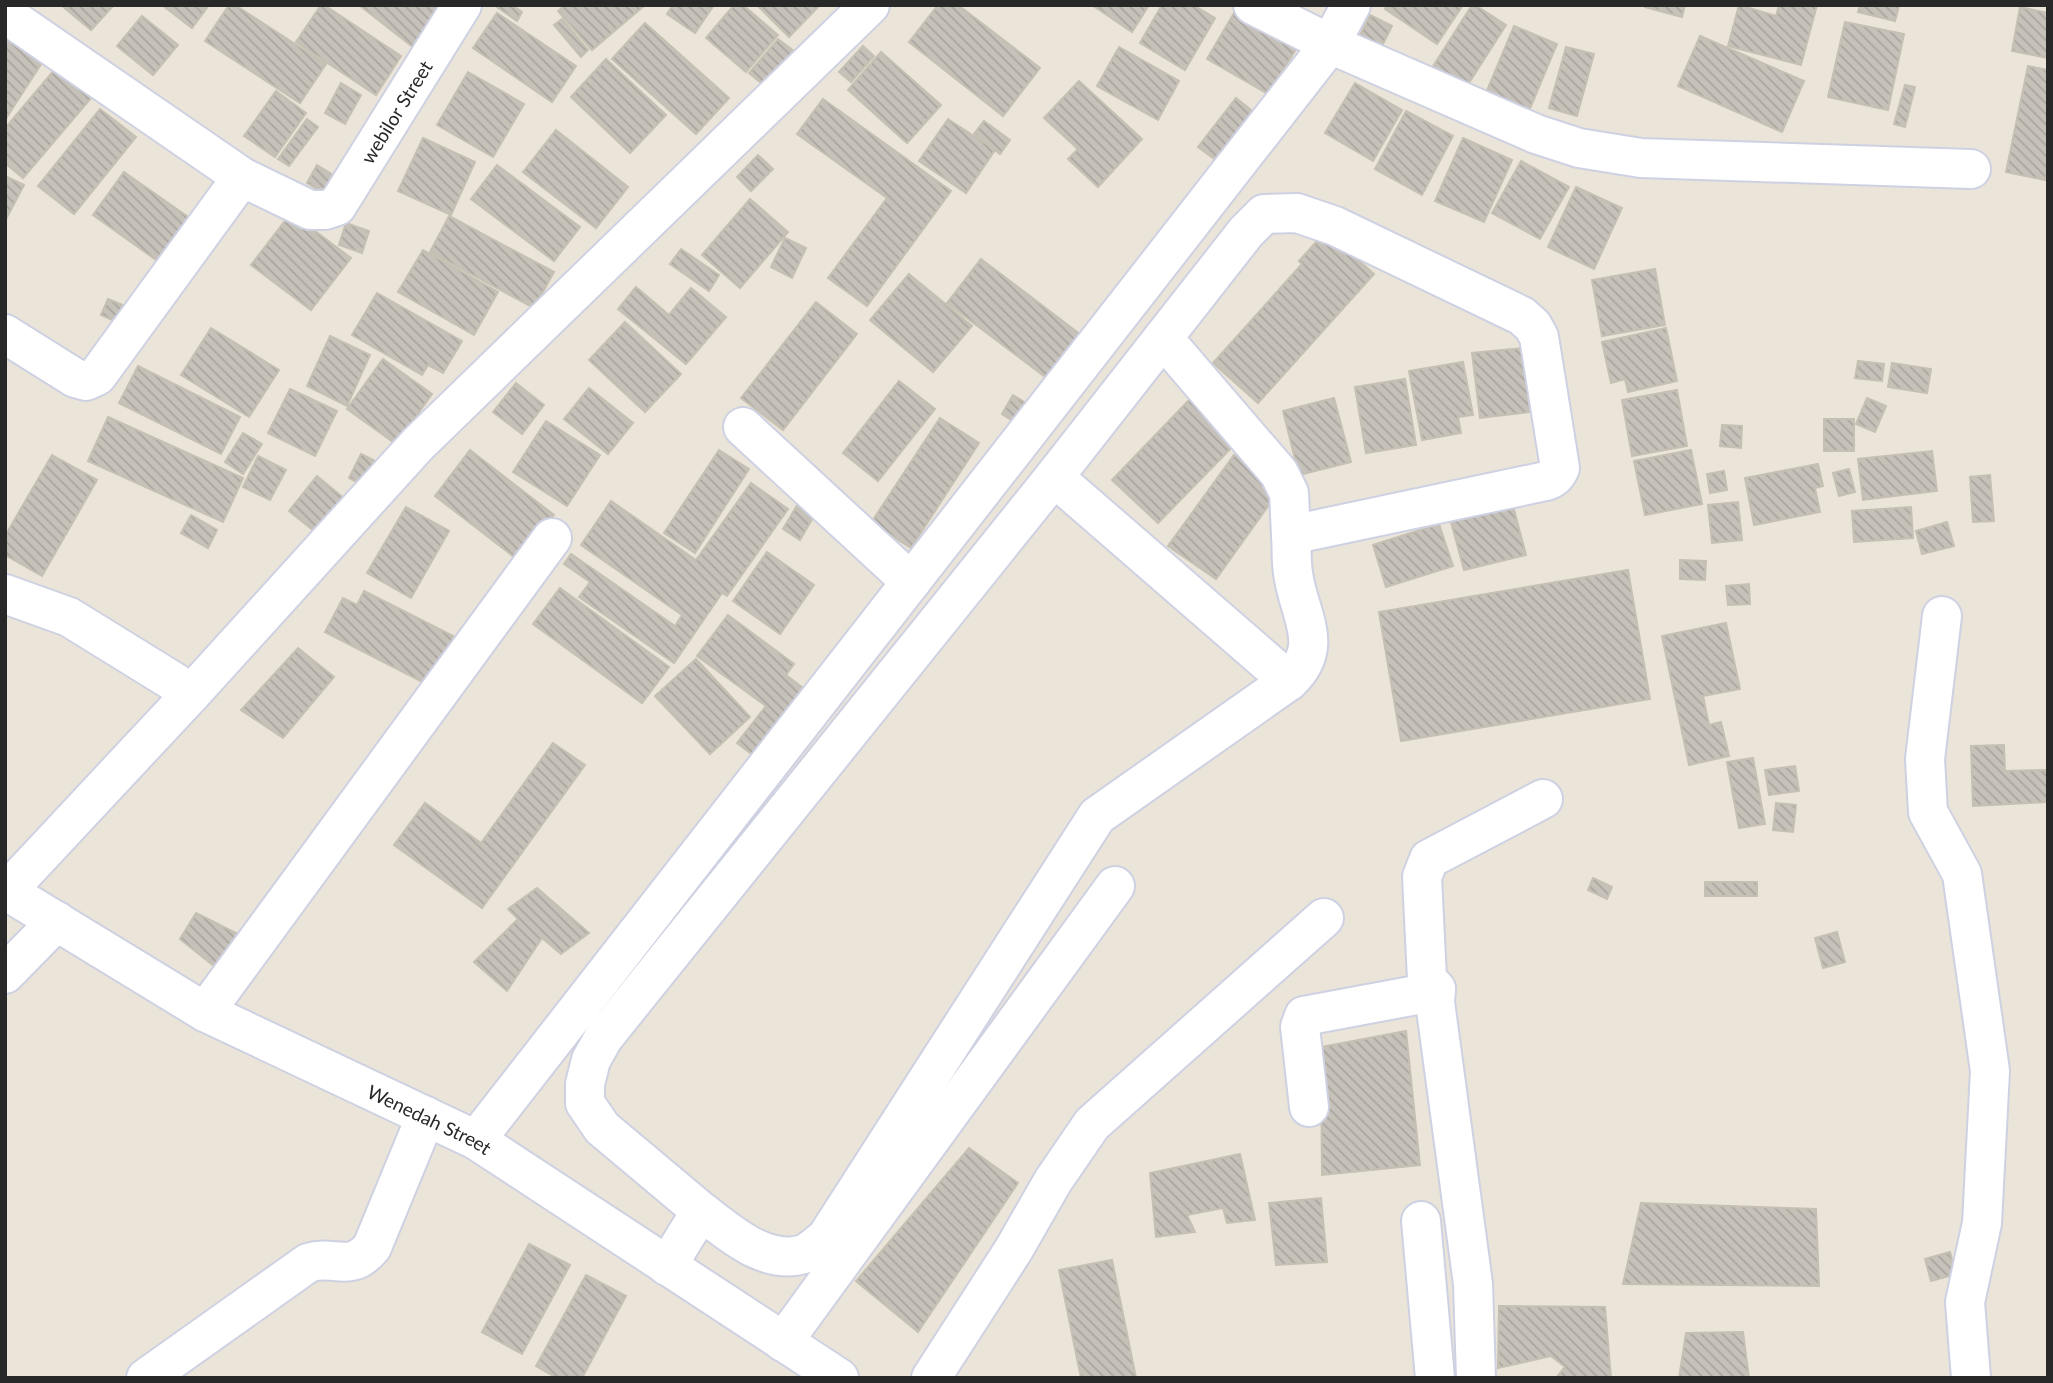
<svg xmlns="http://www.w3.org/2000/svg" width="2053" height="1383" font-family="Lato,sans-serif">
<defs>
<pattern id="building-back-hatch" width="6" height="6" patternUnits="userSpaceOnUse" patternTransform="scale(1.75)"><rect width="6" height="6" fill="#c6c1b9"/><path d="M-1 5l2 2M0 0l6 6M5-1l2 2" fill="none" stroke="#aaa69f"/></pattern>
</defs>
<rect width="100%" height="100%" fill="#ebe4d9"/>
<!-- building -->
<g fill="url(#building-back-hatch)" stroke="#c6c0b3" stroke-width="2">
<polygon points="61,5 114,5 91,30"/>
<polygon points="162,5 209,5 192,28"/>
<polygon points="229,5 235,5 326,64 300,103 205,41"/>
<polygon points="321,5 324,5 401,56 376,95 296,42"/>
<polygon points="359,5 445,5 445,6 413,47"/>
<polygon points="494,5 512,5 522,12 517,21"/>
<polygon points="565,5 645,5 592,50 558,11"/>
<polygon points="673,5 714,5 695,33 667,14"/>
<polygon points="734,5 743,5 778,35 746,72 706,38"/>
<polygon points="757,5 820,5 789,37"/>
<polygon points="938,5 958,5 1040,68 1003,116 909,42"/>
<polygon points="1092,5 1149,5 1132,32"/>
<polygon points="1162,5 1193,5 1215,18 1185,70 1140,43"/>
<polygon points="1387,5 1463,5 1437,44 1385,9"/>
<polygon points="1472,5 1475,5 1506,25 1465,89 1432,68"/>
<polygon points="1646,5 1685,5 1682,17 1645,7"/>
<polygon points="1739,5 1776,16 1779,5 1817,5 1801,65 1728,46"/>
<polygon points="1860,5 1895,5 1899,6 1895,21 1858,12"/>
<polygon points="2020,7 2048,13 2048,58 2012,51"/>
<polygon points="497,13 576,66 552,102 473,48"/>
<polygon points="1234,13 1296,49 1268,94 1207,59"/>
<polygon points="1370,15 1392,26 1378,54 1356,43"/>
<polygon points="142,16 178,45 153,75 117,46"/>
<polygon points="562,19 588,50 581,57 554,25"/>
<polygon points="1845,22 1904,34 1888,110 1828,97"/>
<polygon points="645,23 729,98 696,134 612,59"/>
<polygon points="1514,26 1557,44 1529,111 1486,93"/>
<polygon points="5,36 43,61 5,120"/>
<polygon points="1700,36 1804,81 1782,132 1678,86"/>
<polygon points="778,39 799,55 770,90 749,73"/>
<polygon points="863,46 874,56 851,82 839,72"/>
<polygon points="1119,47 1179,81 1158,120 1097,86"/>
<polygon points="1566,47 1594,54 1577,116 1549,108"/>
<polygon points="881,52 941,105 907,143 848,90"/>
<polygon points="606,59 666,115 630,153 571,97"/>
<polygon points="2028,66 2048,70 2048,165 2045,180 2006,172"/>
<polygon points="56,68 91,98 23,178 5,163 5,128"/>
<polygon points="468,72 524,104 493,157 437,125"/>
<polygon points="1079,81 1142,139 1098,187 1068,159 1078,149 1044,118"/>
<polygon points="341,83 361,95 345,124 325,113"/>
<polygon points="1355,83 1402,110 1373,161 1325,133"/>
<polygon points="1905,85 1915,87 1905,127 1894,124"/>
<polygon points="276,91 306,113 275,157 244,136"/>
<polygon points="1236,98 1256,114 1220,163 1198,147"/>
<polygon points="823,99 951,191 867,306 828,278 887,198 797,134"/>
<polygon points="100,109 136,137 74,214 38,186"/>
<polygon points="1406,111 1453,136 1422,195 1375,169"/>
<polygon points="307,119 318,127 289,166 278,159"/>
<polygon points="948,119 995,150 966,193 919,161"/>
<polygon points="984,121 1010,140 1000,154 974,134"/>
<polygon points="556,130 628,187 596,228 523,172"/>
<polygon points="423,138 475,162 451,215 398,191"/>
<polygon points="1463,138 1512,160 1484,222 1435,201"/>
<polygon points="758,155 773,169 751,191 737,177"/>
<polygon points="1521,161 1569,187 1540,239 1492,213"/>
<polygon points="317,165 343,181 332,198 307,183"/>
<polygon points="497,165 580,227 554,261 471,199"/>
<polygon points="124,172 191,219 159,262 93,215"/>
<polygon points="5,176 24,185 5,221"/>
<polygon points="1576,187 1622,208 1594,269 1548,247"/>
<polygon points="750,199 788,232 740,288 702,255"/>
<polygon points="291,213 351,258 311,310 251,265"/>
<polygon points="449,216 554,272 534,308 430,252"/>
<polygon points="346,223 369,231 362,253 339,245"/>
<polygon points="1326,231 1374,274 1258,403 1213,363 1302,264 1299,261"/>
<polygon points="785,238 806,248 792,278 771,267"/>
<polygon points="681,249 719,275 709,291 670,264"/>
<polygon points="423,250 498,292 474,335 398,292"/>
<polygon points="981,259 1081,335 1048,379 947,303"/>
<polygon points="1655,269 1665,325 1602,336 1592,280"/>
<polygon points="909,274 972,326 933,372 870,320"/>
<polygon points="636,287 669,315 691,288 726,317 686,364 618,309"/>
<polygon points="377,293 462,341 443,373 428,365 422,375 352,335"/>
<polygon points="108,299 130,308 123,325 101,315"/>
<polygon points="816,302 857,334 783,430 741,398"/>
<polygon points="625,322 681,374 645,412 589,360"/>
<polygon points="211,328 279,370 249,417 181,375"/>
<polygon points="1666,328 1677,381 1628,392 1625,379 1611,383 1602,342"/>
<polygon points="330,336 370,355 347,406 307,386"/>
<polygon points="1523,348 1530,412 1480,418 1472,353"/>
<polygon points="383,359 432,394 396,444 347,409"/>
<polygon points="1858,361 1884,364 1882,381 1855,378"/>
<polygon points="1463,362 1473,415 1458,417 1461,433 1422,440 1409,371"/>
<polygon points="1892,363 1931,369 1927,393 1888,387"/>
<polygon points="138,366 240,417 221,454 119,403"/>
<polygon points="1405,379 1416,445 1366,453 1355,387"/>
<polygon points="899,381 935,409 878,481 843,453"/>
<polygon points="516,383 544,405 522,434 493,412"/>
<polygon points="589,388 633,423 608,454 564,419"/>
<polygon points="290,389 337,411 315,456 268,433"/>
<polygon points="1677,390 1687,446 1632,456 1622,400"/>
<polygon points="1013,395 1031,406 1019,425 1002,414"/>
<polygon points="1191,398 1237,442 1158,523 1112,480"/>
<polygon points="1334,398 1351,462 1299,475 1283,411"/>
<polygon points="1867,398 1886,406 1875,432 1856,424"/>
<polygon points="108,417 243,478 223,522 88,461"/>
<polygon points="940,418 979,443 911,548 871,523"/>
<rect x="1824" y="419" width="30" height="32"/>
<polygon points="546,421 600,455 567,506 513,472"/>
<polygon points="1722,425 1742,426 1741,448 1720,446"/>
<polygon points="243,433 262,444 243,474 225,462"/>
<polygon points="470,450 554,515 518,560 435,496"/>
<polygon points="719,450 749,469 695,553 664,533"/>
<polygon points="1691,450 1702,504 1645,515 1634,461"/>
<polygon points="1932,451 1937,491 1863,500 1858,459"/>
<polygon points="361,454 379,463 367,487 349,478"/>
<polygon points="52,455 97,480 42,576 5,555 5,536"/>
<polygon points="1234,455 1281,488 1216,579 1168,546"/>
<polygon points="258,456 286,470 270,500 243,487"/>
<polygon points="1818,464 1823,486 1815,488 1820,512 1754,525 1745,478"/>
<polygon points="1849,469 1855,492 1839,496 1833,473"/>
<polygon points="1724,471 1727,490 1710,493 1707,474"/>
<polygon points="1990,475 1994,521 1973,522 1970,477"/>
<polygon points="317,476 346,500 318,534 289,511"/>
<polygon points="751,483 788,509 727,596 722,593 674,663 579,597 590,582 564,564 571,554 675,626 682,615 581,545 611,501 696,560"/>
<polygon points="1738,502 1742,540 1712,543 1708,505"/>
<polygon points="798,504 815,514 800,540 783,529"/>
<polygon points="1513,506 1526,555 1464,570 1451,522"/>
<polygon points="406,507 449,531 411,598 367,573"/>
<polygon points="1911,507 1913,538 1854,542 1852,511"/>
<polygon points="191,515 217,530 208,548 181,533"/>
<polygon points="1947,522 1954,546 1922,554 1916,531"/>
<polygon points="1439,524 1453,566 1386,587 1373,545"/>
<polygon points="767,552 814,585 780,634 733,601"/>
<polygon points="1680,560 1706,561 1705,580 1680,579"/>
<polygon points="1628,570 1650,699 1401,741 1379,612"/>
<polygon points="1749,584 1750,604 1728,605 1726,586"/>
<polygon points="560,588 669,667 642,703 533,624"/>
<polygon points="364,591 459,639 434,688 325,632 343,598 357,605"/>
<polygon points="728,615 794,664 786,675 803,688 779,719 784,722 757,758 737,743 766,706 697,656"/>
<polygon points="1726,623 1740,689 1703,696 1709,725 1721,722 1729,756 1689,765 1662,636"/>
<polygon points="298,648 334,677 283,738 241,710"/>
<polygon points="696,659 750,717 710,754 655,696"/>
<polygon points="553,743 585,765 482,908 394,845 425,803 481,843"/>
<polygon points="2004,745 2005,771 2048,770 2048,802 1973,806 1971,746"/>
<polygon points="1753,758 1765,824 1739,828 1727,762"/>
<polygon points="1795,766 1799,791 1769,795 1765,770"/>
<polygon points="1776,803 1796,805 1793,832 1773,830"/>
<polygon points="1593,878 1612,887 1607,899 1588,890"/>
<rect x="1705" y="882" width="52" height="14"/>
<polygon points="537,888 589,933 561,954 542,938 507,991 474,962 518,919 508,909"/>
<polygon points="196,913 238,934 214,966 180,939"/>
<polygon points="1837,932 1845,962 1823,968 1815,938"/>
<polygon points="1406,1031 1420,1165 1322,1175 1321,1047"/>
<polygon points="969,1148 1018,1183 918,1332 856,1281"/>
<polygon points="1240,1154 1255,1220 1227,1223 1223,1208 1187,1215 1195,1232 1156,1237 1150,1173"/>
<polygon points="1321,1198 1327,1262 1276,1265 1269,1203"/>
<polygon points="1641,1203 1816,1209 1819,1286 1623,1284"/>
<polygon points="529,1244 570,1265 522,1354 482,1332"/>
<polygon points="1950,1252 1956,1274 1931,1281 1925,1259"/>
<polygon points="1112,1260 1136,1378 1081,1378 1059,1270"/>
<polygon points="586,1275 626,1296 582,1378 557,1378 536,1366"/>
<polygon points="1499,1306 1605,1307 1611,1378 1556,1378 1565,1367 1551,1356 1498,1368"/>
<polygon points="1743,1332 1749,1378 1679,1378 1686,1333"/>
</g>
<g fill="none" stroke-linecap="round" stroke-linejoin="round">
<defs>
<g id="minor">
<polyline points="1253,5 1330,44 1536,134 1579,148 1641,158 1971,169"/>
<path id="s1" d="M5,14l237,163 68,33h15l12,-4 125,-201"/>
<polyline points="5,334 75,378 86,381 97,376 242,177"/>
<polyline points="1163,338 1279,473 1289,493 1291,535"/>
<polyline points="743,427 911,582"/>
<polyline points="1054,477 1289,681"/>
<polyline points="5,594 69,617 192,693"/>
<polyline points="1942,616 1925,759 1928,812 1962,874 1990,1071 1982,1223 1965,1302 1971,1378"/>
<path id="s2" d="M5,890l200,122 271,128 363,238"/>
<polyline points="7,891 192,693 418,444 870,5"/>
<polyline points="5,974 57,921"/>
<polyline points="1436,989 1427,979 1422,877 1429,859 1543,799"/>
<polyline points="205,1012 552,538"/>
<polyline points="1309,1107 1300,1027 1304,1016 1422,994 1436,989 1435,1002 1473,1284 1476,1378"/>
<polyline points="476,1140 1330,44 1351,5"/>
<polyline points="1421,1221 1435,1378"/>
<path d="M667,1266l34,-55c28,21 64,55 103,43 7,-3 15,-11 22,-16l271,-422 192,-135c38,-35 9,-67 4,-108 -2,-12 -1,-26 -2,-38l255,-54c7,-2 11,-6 14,-13l-21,-131 -6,-11 -11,-10 -187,-90 -38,-13 -33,1 -18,18 -192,245 -450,560 -13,23 -6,24v19l17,25 99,83"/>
<polyline points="783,1342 1115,886"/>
<path d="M146,1378l162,-115c26,-9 42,11 64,-16l54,-131"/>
<polyline points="931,1378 1014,1249 1053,1181 1092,1124 1324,918"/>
</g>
</defs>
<!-- minor casing -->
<use href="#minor" stroke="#ced1e2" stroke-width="42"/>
<!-- minor -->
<use href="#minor" stroke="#fff" stroke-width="38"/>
</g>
<g text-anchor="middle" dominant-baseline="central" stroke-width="6" stroke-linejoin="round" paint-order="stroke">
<!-- street labels -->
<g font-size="19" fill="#282828" stroke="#fff">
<text stroke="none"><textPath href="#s1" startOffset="502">webilor Street</textPath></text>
<text stroke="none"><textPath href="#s2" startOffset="483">Wenedah Street</textPath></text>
</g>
</g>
<!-- border -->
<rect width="2053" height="1383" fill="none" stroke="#282828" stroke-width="14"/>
</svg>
